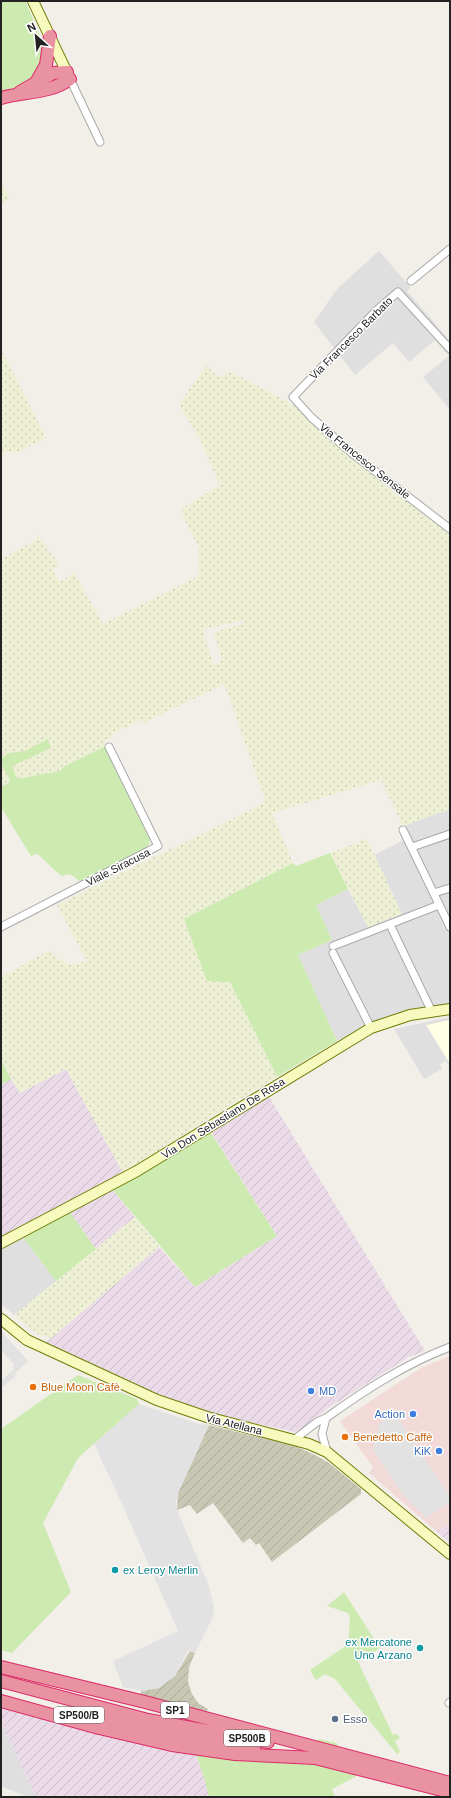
<svg xmlns="http://www.w3.org/2000/svg" width="451" height="1798" font-family="Arial,sans-serif">
<defs>
<pattern id="industrial-furrows" width="10" height="10" patternUnits="userSpaceOnUse"><rect width="10" height="10" fill="#ebdbe8"/><path d="M-1 1l2-2M0 10L10 0M9 11l2-2" fill="none" stroke="#c9bcc7"/></pattern>
<pattern id="construction-furrows" width="10" height="10" patternUnits="userSpaceOnUse"><rect width="10" height="10" fill="#c7c7b4"/><path d="M-1 1l2-2M0 10L10 0M9 11l2-2" fill="none" stroke="#abab9a"/></pattern>
<pattern id="farmland-dots" width="8" height="8" patternUnits="userSpaceOnUse"><rect width="8" height="8" fill="#eef0d5"/><path d="M2 2h.1M6 6h.1" fill="none" stroke="#ccceb7" stroke-width="1.8" stroke-linecap="round"/></pattern>
</defs>
<rect width="100%" height="100%" fill="#f2efe9"/>
<!-- residential -->
<g fill="#e0dfdf">
<polygon points="379,251 411,288 407,291 450,341 450,410 423,377 449,356 435,340 409,362 393,343 355,375 314,322 337,289"/>
<polygon points="450,809 450,1004 410,1011 384,1018 337,1041 298,955 332,940 316,905 348,889 368,927 402,914 374,855 404,840 398,828"/>
<polygon points="450,1017 450,1068 446,1061 440,1064 442,1069 424,1079 394,1029"/>
<polygon points="22,1236 56,1281 14,1315 1,1304 1,1248"/>
<polygon points="1,1722 36,1797 28,1797 1,1786"/>
</g>
<!-- commercial -->
<polygon fill="#f2dad9" points="450,1356 450,1524 437,1532 369,1473 373,1467 340,1421 421,1368"/>
<!-- industrial -->
<g fill="url(#industrial-furrows)">
<polygon points="66,1069 123,1173 1,1239 1,1085 11,1079 20,1093"/>
<polygon points="268,1095 425,1351 409,1357 328,1408 302,1431 295,1432 208,1413 160,1397 44,1344 159,1247 195,1287 277,1236 211,1132"/>
<polygon points="111,1188 135,1217 96,1249 69,1211"/>
<polygon points="450,1524 450,1543 437,1532"/>
<polygon points="1,1708 98,1735 195,1752 205,1780 209,1797 36,1797 1,1722"/>
</g>
<!-- education -->
<polygon fill="#ffffe5" points="450,1020 450,1064 426,1025"/>
<!-- construction -->
<g fill="url(#construction-furrows)">
<polygon points="209,1425 297,1447 313,1454 329,1463 361,1489 361,1494 272,1562 259,1543 256,1545 250,1538 243,1543 213,1503 197,1514 190,1505 177,1510 178,1493"/>
<polygon points="190,1651 195,1653 189,1667 188,1682 192,1694 198,1703 208,1709 206,1713 140,1697 141,1691 159,1688 175,1676"/>
</g>
<!-- farmland -->
<g fill="url(#farmland-dots)" fill-rule="evenodd">
<polygon points="1,182 9,199 1,204"/>
<polygon points="1,349 46,438 18,452 1,453"/>
<path d="M207,365l8,9 9,4 3,-6 8,2 62,33 39,34 114,90v278l-47,17 -22,-46 -109,33 21,50 -109,56 50,69 43,89 -79,48 -52,35 -23,13 -57,-104 -46,24 -19,-33v-83l49,-27 8,9 13,6 16,-4 -30,-56 209,-103 -42,-118 -80,39 -1,-4 -33,16 2,3 -8,4 2,4 -41,20 -5,5 -43,9 -5,-14 39,-18 -1,-7 -25,10h-12l-12,8v-200l35,-19 2,-6 21,30 -7,6 8,12 14,-10 29,52 96,-48 -1,-30 -15,-30 -1,-8 38,-23 -20,-45 -21,-36zM243,620v4l-30,8 9,26 -4,7 -4,1 -11,-36z"/>
<polygon points="1,763 10,780 1,787"/>
<polygon points="367,839 402,914 368,927 330,853"/>
<polygon points="135,1217 159,1247 51,1338 38,1334 25,1325 14,1315"/>
</g>
<!-- grass -->
<g fill="#cdebb0">
<path d="M1,1h24c20,44 37,75 -24,91z"/>
<path d="M48,739l3,9 -39,18 5,13 43,-8 5,-5 41,-20 44,91 -1,7 -6,7 -62,31 -11,-8 -8,2c-8,-5 -20,-20 -26,-22l-5,2 -30,-49v-20l6,-3 3,-4c-3,-7 -9,-13 -9,-21l7,-6 17,-2z"/>
<polygon points="330,853 348,889 316,905 332,940 298,955 337,1041 277,1077 230,982 207,981 184,919 293,863 296,866"/>
<polygon points="1,1060 11,1079 1,1085"/>
<polygon points="209,1130 277,1236 195,1287 111,1188"/>
<polygon points="69,1211 96,1249 56,1281 22,1236"/>
<polygon points="78,1375 137,1399 139,1404 78,1458 43,1523 71,1592 12,1653 1,1650 1,1429"/>
<path d="M344,1592l36,56 -22,14 35,73 4,-1 3,4 -5,3 5,11 -3,2 -62,-75 -10,-5 -9,6 -6,-10 40,-27c-4,-10 3,-20 -2,-30l-21,-7z"/>
<polygon points="319,1739 337,1743 339,1749 312,1742"/>
<polygon points="195,1752 317,1764 357,1773 355,1777 332,1789 335,1797 209,1797 205,1780"/>
</g>
<!-- parking -->
<g fill="#e2e2e2">
<polygon points="1,1331 28,1361 16,1372 15,1377 1,1388 1,1381 14,1369 12,1366 14,1364 1,1350"/>
<polygon points="139,1404 199,1424 209,1425 178,1493 176,1502 177,1510 209,1586 214,1609 213,1617 195,1653 189,1649 175,1676 159,1688 141,1691 123,1687 113,1661 178,1631 118,1495 94,1444"/>
<polygon points="391,1409 450,1497 450,1502 426,1518 402,1493 373,1449 380,1424"/>
</g>
<g fill="none" stroke-linecap="round" stroke-linejoin="round">
<defs>
<g id="street">
<polyline points="70,79 100,142"/>
<polyline points="411,281 450,249"/>
<polyline points="450,349 398,292 377,310 293,397 311,417 353,454 450,529"/>
<polyline points="403,830 450,927"/>
<polyline points="412,847 450,834"/>
<polyline points="434,893 450,888"/>
<polyline points="1,927 158,846 109,747"/>
<polyline points="392,929 432,1012"/>
<polyline points="333,946 439,905"/>
<polyline points="333,953 371,1028"/>
<polyline points="326,1418 322,1434 327,1452"/>
<path d="M295,1439l22,-17 9,-4c39,-28 79,-54 124,-71"/>
<polyline points="449,1703 450,1702"/>
</g>
<g id="secondary">
<polyline points="33,1 70,79"/>
<polyline points="1,1243 137,1171 371,1028 410,1015 450,1009"/>
<polyline points="1,1319 27,1340 157,1400 207,1417 309,1444 327,1452 450,1554"/>
</g>
<g id="highway">
<polyline points="37,81 46,65 50,36"/>
<polyline points="20,92 53,73 67,72"/>
<path d="M1,98c24,-7 48,-4 69,-19"/>
<polyline points="1,1667 145,1702 450,1783"/>
<polyline points="1,1681 148,1720 268,1742"/>
<polyline points="1,1701 99,1728 172,1745 235,1754 315,1758 450,1792"/>
<polyline points="79,1715 158,1732 254,1748"/>
</g>
</defs>
<!-- street casing -->
<use href="#street" stroke="#a9a9a9" stroke-width="9"/>
<!-- secondary casing -->
<use href="#secondary" stroke="#707d05" stroke-width="12"/>
<!-- highway casing -->
<use href="#highway" stroke="#dc2a67" stroke-width="14"/>
<!-- street -->
<use href="#street" stroke="#fff" stroke-width="7"/>
<!-- secondary -->
<use href="#secondary" stroke="#f7fabf" stroke-width="10"/>
<!-- highway -->
<use href="#highway" stroke="#e892a2" stroke-width="12"/>
</g>
<!-- markers -->
<g fill="#e8710a" stroke="#fff" stroke-width="1.5">
<circle cx="33" cy="1387" r="4"/>
<circle cx="345" cy="1437" r="4"/>
</g>
<g fill="#3f7fe0" stroke="#fff" stroke-width="1.5">
<circle cx="311" cy="1391" r="4"/>
<circle cx="413" cy="1414" r="4"/>
<circle cx="439" cy="1451" r="4"/>
</g>
<g fill="#0f9aa8" stroke="#fff" stroke-width="1.5">
<circle cx="115" cy="1570" r="4"/>
<circle cx="420" cy="1648" r="4"/>
</g>
<circle fill="#5c6f8a" stroke="#fff" stroke-width="1.5" cx="335" cy="1719" r="4"/>
<g text-anchor="middle" dominant-baseline="central" stroke-width="3" stroke-linejoin="round" paint-order="stroke">
<!-- shield labels -->
<g fill="#fff" stroke="#646464" stroke-width="1">
<rect x="161" y="1702" width="28" height="16" rx="3"/>
<rect x="54" y="1707" width="50" height="16" rx="3"/>
<rect x="224" y="1730" width="46" height="16" rx="3"/>
</g>
<g font-size="10" font-weight="bold" fill="#222">
<text x="175" y="1710">SP1</text>
<text x="79" y="1715">SP500/B</text>
<text x="247" y="1738">SP500B</text>
</g>
<!-- street labels -->
<g font-size="11" fill="#222" stroke="#fff">
<text transform="translate(351 338) rotate(-45)">Via Francesco Barbato</text>
<text transform="translate(365 461) rotate(39)">Via Francesco Sensale</text>
<text transform="translate(118 867) rotate(-27)">Viale Siracusa</text>
<text transform="translate(223 1118) rotate(-32)">Via Don Sebastiano De Rosa</text>
<text transform="translate(234 1424) rotate(14)">Via Atellana</text>
</g>
<!-- food labels -->
<g font-size="11" fill="#c56008" stroke="#fff" text-anchor="start">
<text x="41" y="1387">Blue Moon Cafè</text>
<text x="353" y="1437">Benedetto Caffè</text>
</g>
<!-- shop labels -->
<g font-size="11" fill="#366cbe" stroke="#fff" text-anchor="end">
<text x="319" y="1391" text-anchor="start">MD</text>
<text x="405" y="1414">Action</text>
<text x="431" y="1451">KiK</text>
</g>
<!-- culture labels -->
<g font-size="11" fill="#0d838f" stroke="#fff" text-anchor="start">
<text x="123" y="1570">ex Leroy Merlin</text>
<text x="412" y="1642" text-anchor="end">ex Mercatone<tspan x="412" dy="13">Uno Arzano</tspan></text>
</g>
<!-- service labels -->
<g font-size="11" fill="#4e5e75" stroke="#fff" text-anchor="start">
<text x="343" y="1719">Esso</text>
</g>
</g>
<!-- border -->
<rect width="451" height="1798" fill="none" stroke="#222222" stroke-width="4"/>
<!-- north arrow -->
<g transform="translate(36 36) rotate(333)" stroke="#ffffff" stroke-width="3" paint-order="stroke">
<path d="M0-3L7 15L0 10L-7 15Z" fill="#222222"/>
<text y="-6" font-size="11" font-weight="bold" text-anchor="middle" fill="#222222">N</text>
</g>
</svg>
